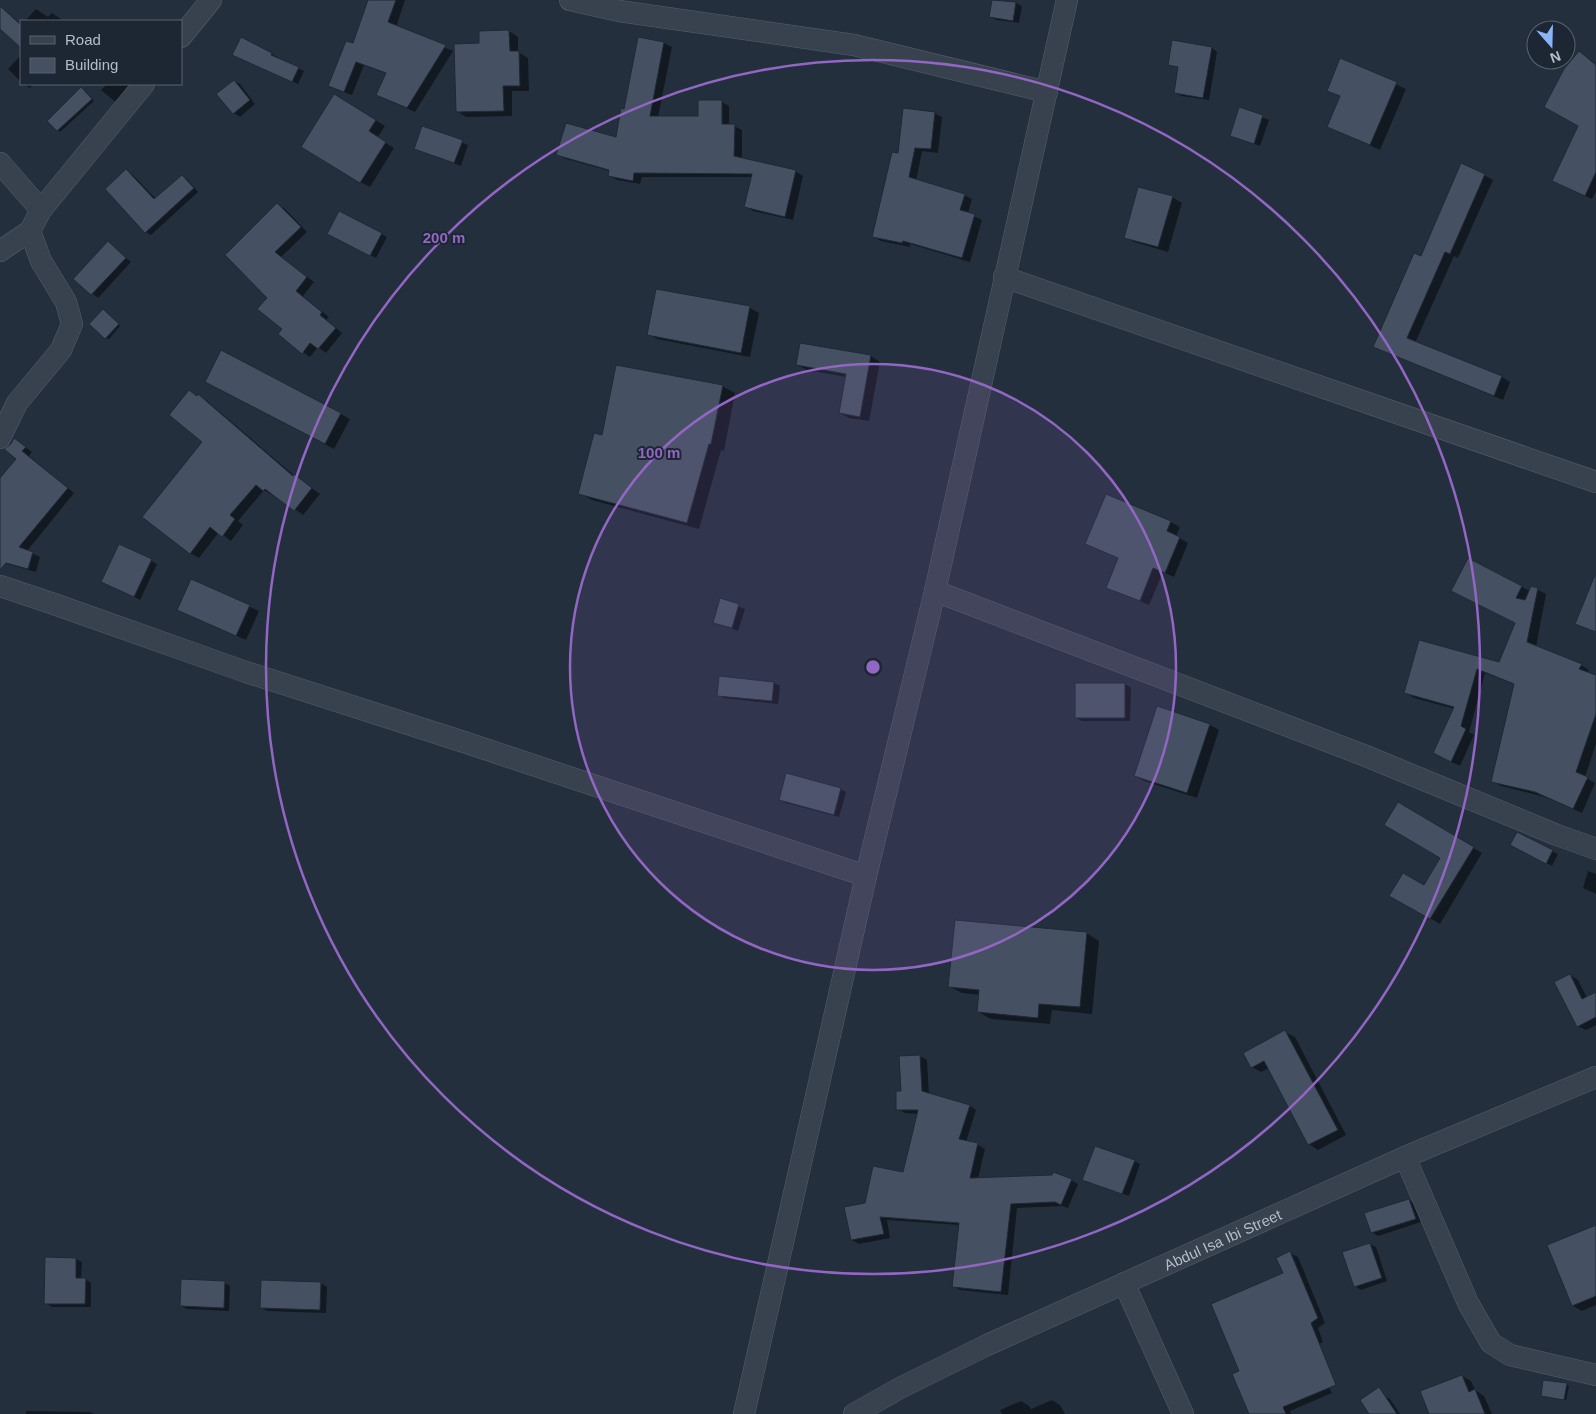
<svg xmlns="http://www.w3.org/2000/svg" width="1596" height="1414" font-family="Arial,sans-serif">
<rect width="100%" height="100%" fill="#242f3e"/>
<!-- shadow -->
<g fill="#0007">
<polygon points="369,0 405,0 396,27 453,51 415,112 386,99 387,74 364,65 352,95 338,90"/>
<polygon points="993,0 1016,3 1022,6 1019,23 996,20 990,16"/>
<polygon points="0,6 21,24 21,46 0,27"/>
<polygon points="36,9 48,17 52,13 64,21 25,21"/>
<polygon points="509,31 518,37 518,52 528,58 529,91 512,91 512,116 466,117 457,111"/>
<polygon points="639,38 664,43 672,47 658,117 700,118 722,102 729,106 729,125 734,126 742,130 742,159 795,171 803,176 793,220 753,211 746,207 752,177 642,177 640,184 617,180 609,175 610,171 566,159 558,154 617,139 625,110"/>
<polygon points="1212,48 1217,52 1209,100 1181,96 1175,92 1179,68 1169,64"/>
<polygon points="272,54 277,57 277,58 304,71 298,84 239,58"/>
<polygon points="21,55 21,82 8,69"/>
<polygon points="1586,57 1596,65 1596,191 1592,199 1553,181 1579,125"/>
<polygon points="1341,60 1406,89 1380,150 1328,126 1341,97 1328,90"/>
<polygon points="234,81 240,84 255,104 240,117 234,113"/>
<polygon points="23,84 33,84 30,88"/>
<polygon points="107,84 136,84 118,104 101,90"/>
<polygon points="84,90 94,101 60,132 49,121"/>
<polygon points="344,101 385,126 377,138 394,148 370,187 360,182"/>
<polygon points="1240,109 1269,120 1260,146 1231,136"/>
<polygon points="934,113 942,117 938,153 922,151 916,181 964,195 972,199 968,213 982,220 970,262 910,244 910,247 881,241 874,237 899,155"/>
<polygon points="423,127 468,145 461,166 415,148"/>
<polygon points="127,171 132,174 156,199 183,176 188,180 198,192 151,235 146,232"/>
<polygon points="1484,175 1493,180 1458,258 1454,256 1415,343 1502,377 1510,382 1503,400 1374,347 1421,258"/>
<polygon points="1172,197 1182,203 1168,252 1134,242 1125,237"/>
<polygon points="277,205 285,209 307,232 281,257 314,282 303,296 329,317 326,320 342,333 326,353 318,347 310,357 303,352 284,328 268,297"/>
<polygon points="381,234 387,237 376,258 335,237"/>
<polygon points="108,243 131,262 98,298 75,279"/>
<polygon points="750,308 759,313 750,357 657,339 648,334"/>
<polygon points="105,312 120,326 109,339 106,338"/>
<polygon points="222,352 350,419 334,449 215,387"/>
<polygon points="871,356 880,362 869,421 849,418 840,413 846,377 807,370 798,365"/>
<polygon points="722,386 735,393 724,451 721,450 699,529 592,500 579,493 603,437"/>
<polygon points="190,392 207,401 296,477 320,494 303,515 273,493 272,495 264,490 238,521 243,525 231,541 219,532 199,558 190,553 204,441"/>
<polygon points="15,439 32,452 29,456 74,493 27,551 40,557 36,572 0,562 0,480 17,458 12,445"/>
<polygon points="1106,496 1171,522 1180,527 1176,536 1188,543 1174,577 1163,572 1149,605 1107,587 1119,559 1087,544"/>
<polygon points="120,545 157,564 140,600 107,583"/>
<polygon points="192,581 259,611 246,640 179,610"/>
<polygon points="1522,587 1530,591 1532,587 1546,594 1536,647 1581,665 1589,670 1588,673 1596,676 1596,744 1585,777 1595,783 1582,813 1545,797 1501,786 1492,781 1516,685 1485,673 1469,732 1474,735 1460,766 1443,758 1455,709 1414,698 1406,693 1420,642 1500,663 1517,623 1461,595"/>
<polygon points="721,600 745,609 738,631 714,622"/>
<polygon points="720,678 774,683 780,686 778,704 724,698 718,695"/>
<polygon points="1125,684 1131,688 1130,721 1082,721 1076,718"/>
<polygon points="1210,725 1219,730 1197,798 1144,781 1135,776"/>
<polygon points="840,789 846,792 839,817 786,803 780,800"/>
<polygon points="1398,804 1482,853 1440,924 1391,895 1424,887 1442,857"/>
<polygon points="1518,848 1552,851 1558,854 1552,866"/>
<polygon points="1588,871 1596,874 1596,894 1583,888"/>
<polygon points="1086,933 1099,941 1092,1014 1052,1010 1050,1024 991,1019 978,1012 980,995 962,993 949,986"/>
<polygon points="1570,975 1578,980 1587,998 1596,993 1596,1025 1586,1030 1578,1026"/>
<polygon points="1285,1032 1295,1037 1346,1135 1318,1150 1309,1144 1269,1068 1261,1072 1252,1067"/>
<polygon points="920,1056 927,1060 929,1094 970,1106 976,1110 966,1142 978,1145 985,1149 978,1179 1071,1180 1078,1184 1068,1208 1063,1206 1017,1208 1008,1295 960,1290 953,1286 960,1225 887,1220 890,1238 859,1244 852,1240 866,1204 904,1173 919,1114 905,1113 898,1109 903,1092"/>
<polygon points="1134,1161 1140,1164 1129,1196 1090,1182"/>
<polygon points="1409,1200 1415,1204 1421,1222 1378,1236 1372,1232"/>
<polygon points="1596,1227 1596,1305 1582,1311 1573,1306"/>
<polygon points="1370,1244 1376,1247 1387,1281 1361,1290 1355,1286 1344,1253"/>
<polygon points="1290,1253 1298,1257 1325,1323 1318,1328 1323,1342 1311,1349 1332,1393 1290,1411 1291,1414 1250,1414 1241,1372 1285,1274"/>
<polygon points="76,1259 82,1262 81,1279 85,1279 91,1283 91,1307 52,1307 46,1303"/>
<polygon points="224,1282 230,1286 229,1311 187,1309 181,1306"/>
<polygon points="321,1283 327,1287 326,1313 267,1311 262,1308"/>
<polygon points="1462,1376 1471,1381 1475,1390 1484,1396 1492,1414 1430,1414"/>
<polygon points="1566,1384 1569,1386 1566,1400 1542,1395"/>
<polygon points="1384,1396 1390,1399 1400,1414 1371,1414"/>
<polygon points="1052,1400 1060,1405 1065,1414 1002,1414 1000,1410 1021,1401 1029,1406 1031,1409"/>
<polygon points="26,1411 90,1412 94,1414 26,1414"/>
</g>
<!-- building -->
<g fill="#455162" stroke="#1f2835">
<polygon points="368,0 396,0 388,22 446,45 407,108 376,95 386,73 356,62 344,92 328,86 346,41 353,43"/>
<polygon points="992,0 1016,2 1013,21 989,17"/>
<polygon points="0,6 21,25 21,48 0,29"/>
<polygon points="509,30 510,51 519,51 520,86 503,86 504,111 456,112 454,44 479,43 479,31"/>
<polygon points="241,37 272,53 271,55 299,67 292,82 232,55"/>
<polygon points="638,37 664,42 650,116 698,116 698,100 722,100 722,124 735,124 734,156 796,170 785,217 744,207 752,174 634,173 633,181 608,176 609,170 556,155 566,123 616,137 621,108 624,109"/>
<polygon points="1172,40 1212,47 1203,98 1174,93 1178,67 1168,65"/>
<polygon points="1579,51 1596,65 1596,172 1585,196 1552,181 1578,126 1544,107 1564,69"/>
<polygon points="1340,58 1397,82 1370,145 1327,127 1340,96 1327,91"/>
<polygon points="234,80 250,100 233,114 216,94"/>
<polygon points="81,87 92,99 57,131 47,121"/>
<polygon points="334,94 376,120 369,131 386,142 360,183 301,147"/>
<polygon points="1239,107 1263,115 1254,144 1230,136"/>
<polygon points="903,108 935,112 931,149 915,148 909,177 965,194 960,210 975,214 962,258 903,241 902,243 872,237 892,152 898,153"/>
<polygon points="422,126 463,140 454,163 414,149"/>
<polygon points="1461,163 1485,174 1450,254 1445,252 1407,338 1502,376 1494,396 1373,347 1414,253 1421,256"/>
<polygon points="126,169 154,199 182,175 194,188 145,233 105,189"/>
<polygon points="1138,187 1173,196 1158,247 1124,238"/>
<polygon points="277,203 301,227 275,252 307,277 296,291 322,312 320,315 336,328 318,349 310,343 302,354 278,334 282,329 257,309 267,298 225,255"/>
<polygon points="339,211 382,233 370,256 327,234"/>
<polygon points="108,241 126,258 91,295 73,279"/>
<polygon points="656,289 750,306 741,353 647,335"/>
<polygon points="103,309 119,324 105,339 89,324"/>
<polygon points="800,343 871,355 860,417 839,413 846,374 796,365"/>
<polygon points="221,350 341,413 325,444 205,382"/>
<polygon points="616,365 723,385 711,444 709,444 687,523 578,494 594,433 602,435"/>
<polygon points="189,390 197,396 198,394 293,476 294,474 312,488 294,511 265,489 263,491 256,485 230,515 235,519 222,537 210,527 190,554 142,517 202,442 169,415"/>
<polygon points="14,438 26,447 22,451 68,488 19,547 33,552 28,569 6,563 0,570 0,478 16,459 4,449 11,444"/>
<polygon points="1106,494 1171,521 1167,531 1180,537 1165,573 1153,568 1140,601 1106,588 1118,558 1085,544"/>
<polygon points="119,544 152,559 134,597 101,582"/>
<polygon points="1468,558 1522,586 1516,598 1525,600 1531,586 1538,588 1527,642 1582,664 1579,669 1596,675 1596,714 1576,772 1588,777 1573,809 1535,792 1491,782 1514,684 1477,669 1461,726 1466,729 1451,762 1433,753 1454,707 1404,693 1419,640 1499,662 1515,623 1451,591"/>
<polygon points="1595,575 1596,575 1596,632 1575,624"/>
<polygon points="191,579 250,605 236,636 177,610"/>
<polygon points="720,598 739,604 732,628 713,623"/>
<polygon points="719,676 774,682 772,701 717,696"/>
<rect x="1075" y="683" width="50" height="35"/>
<polygon points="1157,706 1210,724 1187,793 1134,776"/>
<polygon points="786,773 841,788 834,815 779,800"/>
<polygon points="1398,802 1474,847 1430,919 1389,896 1403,873 1424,885 1440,858 1384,825"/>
<polygon points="1517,832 1553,850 1546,864 1510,845"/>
<polygon points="955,920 1087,932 1080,1007 1039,1004 1038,1018 977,1012 979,990 948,987"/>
<polygon points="1570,974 1582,999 1596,992 1596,1017 1577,1027 1554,982"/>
<polygon points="1285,1030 1338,1130 1308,1145 1264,1061 1251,1068 1243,1053"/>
<polygon points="920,1055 922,1091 970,1105 959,1139 978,1143 970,1178 1052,1175 1053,1172 1072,1179 1061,1205 1055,1202 1011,1204 1001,1292 952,1287 959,1223 880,1217 884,1234 851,1240 844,1207 865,1203 873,1166 903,1172 918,1110 896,1110 896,1091 901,1091 899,1056"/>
<polygon points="1095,1146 1135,1160 1122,1194 1082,1180"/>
<polygon points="1409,1199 1416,1219 1371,1233 1364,1213"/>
<polygon points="1596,1225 1596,1296 1572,1306 1547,1245"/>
<polygon points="1370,1243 1382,1278 1354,1287 1342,1252"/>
<polygon points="1290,1251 1318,1318 1311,1323 1336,1385 1283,1407 1286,1414 1249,1414 1232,1374 1239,1371 1211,1304 1283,1273 1276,1258"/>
<polygon points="45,1257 76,1258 76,1278 86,1278 85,1304 44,1304"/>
<polygon points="181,1279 225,1281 224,1308 180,1306"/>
<polygon points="261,1280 321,1282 320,1310 260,1308"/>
<polygon points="1462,1375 1469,1392 1475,1389 1485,1414 1429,1414 1420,1391"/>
<polygon points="1543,1380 1567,1383 1564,1400 1541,1396"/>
<polygon points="1379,1387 1397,1414 1369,1414 1360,1400"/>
</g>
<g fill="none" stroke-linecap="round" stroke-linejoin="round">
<defs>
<g id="street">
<polyline points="570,0 619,11 854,45 1047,92"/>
<polyline points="181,37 211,0"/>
<polyline points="0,163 41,210"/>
<polyline points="0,251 30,231 41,210 144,84"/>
<polyline points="1004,277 1596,482"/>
<polyline points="0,438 17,403 61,350 72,324 66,302 41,261 30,231"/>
<polyline points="0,586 54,604 246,672 464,742 866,876"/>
<polyline points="935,591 1366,756 1557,835 1596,849"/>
<polyline points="1405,1157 1468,1303 1491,1343 1510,1355 1596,1375"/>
<polyline points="1124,1283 1183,1414"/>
<polyline points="744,1414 866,876 935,591 1067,0"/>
<path id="s1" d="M854,1414l46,-26 85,-42 420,-189 191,-80"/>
</g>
</defs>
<!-- street casing -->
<use href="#street" stroke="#565f6c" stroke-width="22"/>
<!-- street -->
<use href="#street" stroke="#38414e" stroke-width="21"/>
</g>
<!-- distance rings -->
<circle cx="873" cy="667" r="303" fill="#9266c3" fill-opacity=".12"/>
<g fill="none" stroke="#9266c3" stroke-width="2.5">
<circle cx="873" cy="667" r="303"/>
<circle cx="873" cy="667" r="607"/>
</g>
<g text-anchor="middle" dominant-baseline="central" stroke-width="4" stroke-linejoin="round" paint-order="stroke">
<!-- street labels -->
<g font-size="15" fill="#b4bcc9" stroke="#1d2633">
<text stroke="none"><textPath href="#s1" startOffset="408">Abdul Isa Ibi Street</textPath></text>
</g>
</g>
<circle cx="873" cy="667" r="8" fill="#9266c3" stroke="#1d2633" stroke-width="2.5"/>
<g font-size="15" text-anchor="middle" font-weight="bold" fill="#9266c3" stroke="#1d2633" stroke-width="4" stroke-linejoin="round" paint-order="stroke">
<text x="444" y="243">200 m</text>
<text x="659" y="458">100 m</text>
</g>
<!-- legend -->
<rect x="20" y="20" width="162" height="65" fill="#1d2633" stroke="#59626f"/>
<rect x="30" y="36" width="25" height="8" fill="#38414e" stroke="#59626f"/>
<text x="65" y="45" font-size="15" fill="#b4bcc9">Road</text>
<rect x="30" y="58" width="25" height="15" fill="#455162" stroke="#59626f"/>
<text x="65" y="70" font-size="15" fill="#b4bcc9">Building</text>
<!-- north arrow -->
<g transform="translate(1551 45) rotate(160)"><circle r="24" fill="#1d2633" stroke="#59626f"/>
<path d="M0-4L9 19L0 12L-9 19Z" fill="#8ab4f8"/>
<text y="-8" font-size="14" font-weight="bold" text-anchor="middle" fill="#b4bcc9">N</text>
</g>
</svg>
